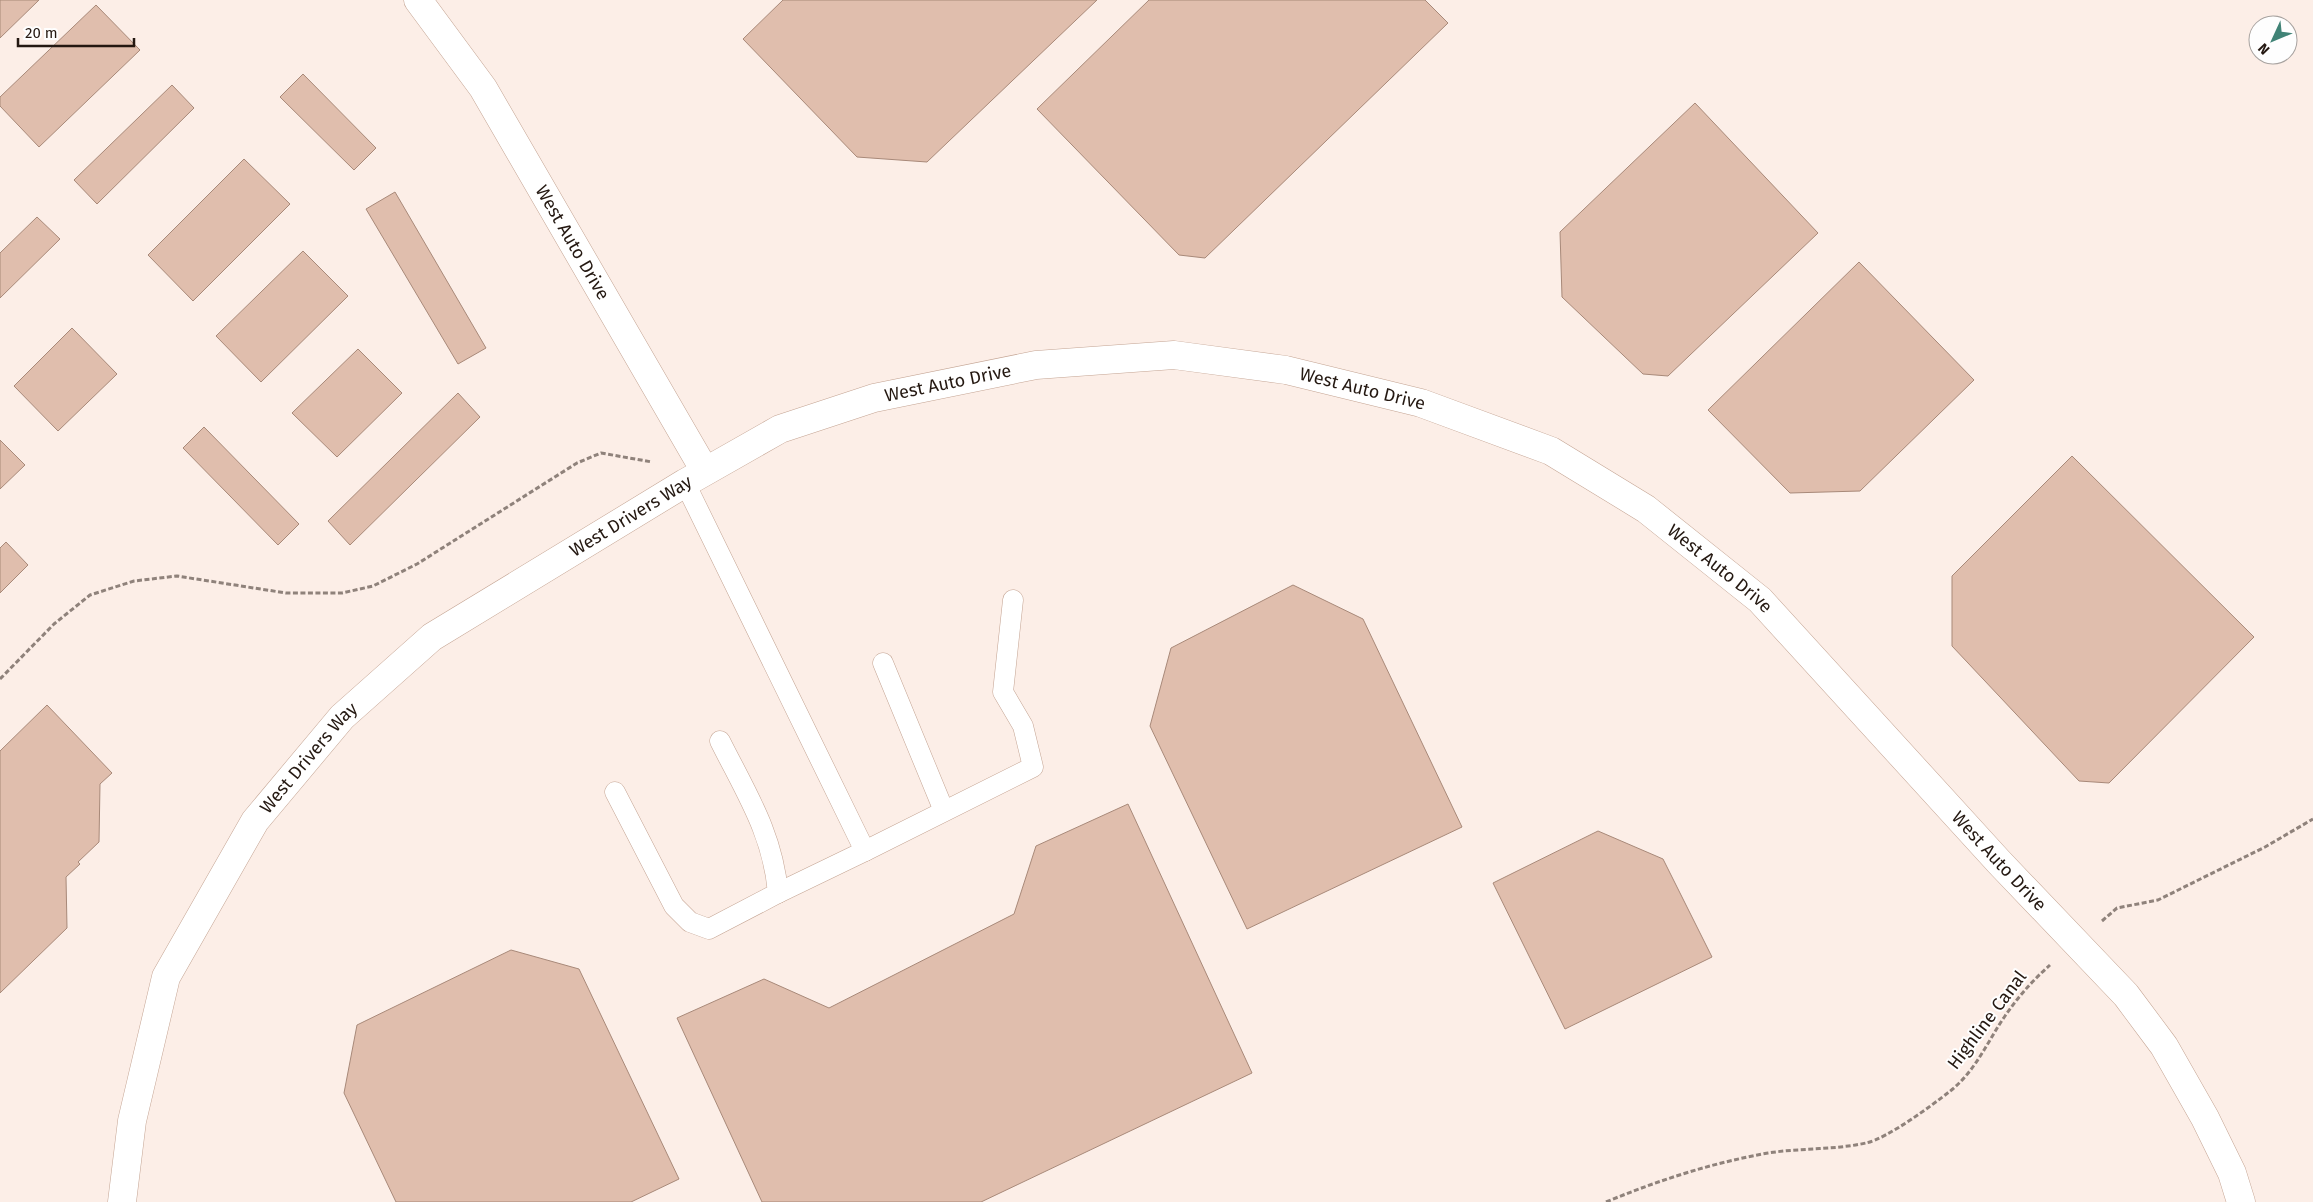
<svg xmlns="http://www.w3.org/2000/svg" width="2313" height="1202" font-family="'Fira Sans',sans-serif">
<rect width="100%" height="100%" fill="#fceee7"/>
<!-- building -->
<g fill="#e0bead" stroke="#a88979">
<polygon points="0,0 39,0 0,38"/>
<polygon points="783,0 1097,0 927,162 857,157 743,39"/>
<polygon points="1149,0 1425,0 1448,23 1205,258 1179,255 1037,109"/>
<polygon points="96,5 140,50 39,147 0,106 0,97"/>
<polygon points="303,74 376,148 354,170 280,97"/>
<polygon points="172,85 194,108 97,204 74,180"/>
<polygon points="1695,103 1818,233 1668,376 1643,374 1562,297 1560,232"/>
<polygon points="244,159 290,204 193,301 148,255"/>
<polygon points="395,192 486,348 458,364 366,209"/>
<polygon points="37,217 60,239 0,298 0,253"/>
<polygon points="303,251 348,296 261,382 216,336"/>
<polygon points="1859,262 1974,380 1860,491 1790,493 1708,410"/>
<polygon points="72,328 117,374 58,431 14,386"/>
<polygon points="358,349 402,393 337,457 292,413"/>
<polygon points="458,393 480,417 350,545 328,521"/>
<polygon points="204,427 299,524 278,545 183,448"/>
<polygon points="0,440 25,465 0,489"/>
<polygon points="2072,456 2254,637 2109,783 2079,781 1952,646 1952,576"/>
<polygon points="6,542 28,565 0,593 0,548"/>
<polygon points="1293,585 1363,619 1462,827 1247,929 1150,726 1171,648"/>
<polygon points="47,705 112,773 100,784 99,842 78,862 80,864 66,877 67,928 0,993 0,751"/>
<polygon points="1128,804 1252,1073 981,1202 762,1202 677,1018 764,979 829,1008 1014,914 1036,846"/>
<polygon points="1598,831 1663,859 1712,957 1565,1029 1493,883"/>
<polygon points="511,950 579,969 679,1179 631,1202 396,1202 344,1093 357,1025"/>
</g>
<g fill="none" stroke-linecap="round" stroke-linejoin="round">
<defs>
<g id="lane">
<polyline points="685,483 865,851 778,893"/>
<polyline points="883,663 944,811"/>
<path d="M615,792l59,114 16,16 19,7 69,-36c-5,-59 -32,-100 -58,-152"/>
<polyline points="865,851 1033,767 1023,726 1003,692 1013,600"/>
</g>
<g id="street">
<path id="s1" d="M418,0l65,88 222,383"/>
<path id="s2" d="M122,1202l10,-81 34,-144 89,-156 87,-104 90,-80 253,-154 95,-54 94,-31 162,-33 138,-10 112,15 135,33 130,48 95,58 114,91 239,262 127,133 38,51 41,72 27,55 9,29"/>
</g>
</defs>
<!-- lane casing -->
<use href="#lane" stroke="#c4a493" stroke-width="21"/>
<!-- street casing -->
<use href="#street" stroke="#c4a493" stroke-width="29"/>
<!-- path -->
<g stroke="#8f827b" stroke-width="3" stroke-dasharray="5 2.5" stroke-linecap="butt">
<polyline points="0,679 54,624 90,595 134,581 177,576 286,593 342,593 373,586 417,564 577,463 601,453 652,462"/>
<polyline points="2102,921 2117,908 2158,900 2265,847 2313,819"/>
<path d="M1606,1202c53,-22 106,-39 162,-49 32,-5 66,-3 98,-10 22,-5 65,-37 83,-51 27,-21 38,-50 56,-76 13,-19 27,-35 45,-51"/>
</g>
<!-- lane -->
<use href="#lane" stroke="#fff" stroke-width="20"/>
<!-- street -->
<use href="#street" stroke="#fff" stroke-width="28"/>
</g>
<g text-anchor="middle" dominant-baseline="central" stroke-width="4" stroke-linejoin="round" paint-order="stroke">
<!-- street labels -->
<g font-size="18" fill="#241811" stroke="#fefefe">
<text stroke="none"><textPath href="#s1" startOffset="288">West Auto Drive</textPath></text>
<text stroke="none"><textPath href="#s2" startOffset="1245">West Auto Drive</textPath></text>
<text stroke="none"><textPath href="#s2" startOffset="1665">West Auto Drive</textPath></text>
<text stroke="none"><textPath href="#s2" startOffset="898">West Drivers Way</textPath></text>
<text stroke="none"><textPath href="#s2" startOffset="2070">West Auto Drive</textPath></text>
<text stroke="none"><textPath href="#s2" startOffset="492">West Drivers Way</textPath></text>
<text stroke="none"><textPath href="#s2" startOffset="2475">West Auto Drive</textPath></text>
<text transform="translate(1987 1020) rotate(-53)">Highline Canal</text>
</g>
</g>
<!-- north arrow -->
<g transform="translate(2273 40) rotate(226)"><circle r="24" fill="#fefefe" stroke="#a7a29f"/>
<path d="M0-4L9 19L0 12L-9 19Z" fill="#408376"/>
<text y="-8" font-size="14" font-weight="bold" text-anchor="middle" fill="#241811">N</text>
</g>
<!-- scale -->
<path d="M18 38v8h116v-8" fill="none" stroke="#241811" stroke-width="2.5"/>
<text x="25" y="38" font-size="15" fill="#241811" stroke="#fefefe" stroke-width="4" paint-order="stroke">20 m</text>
</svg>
